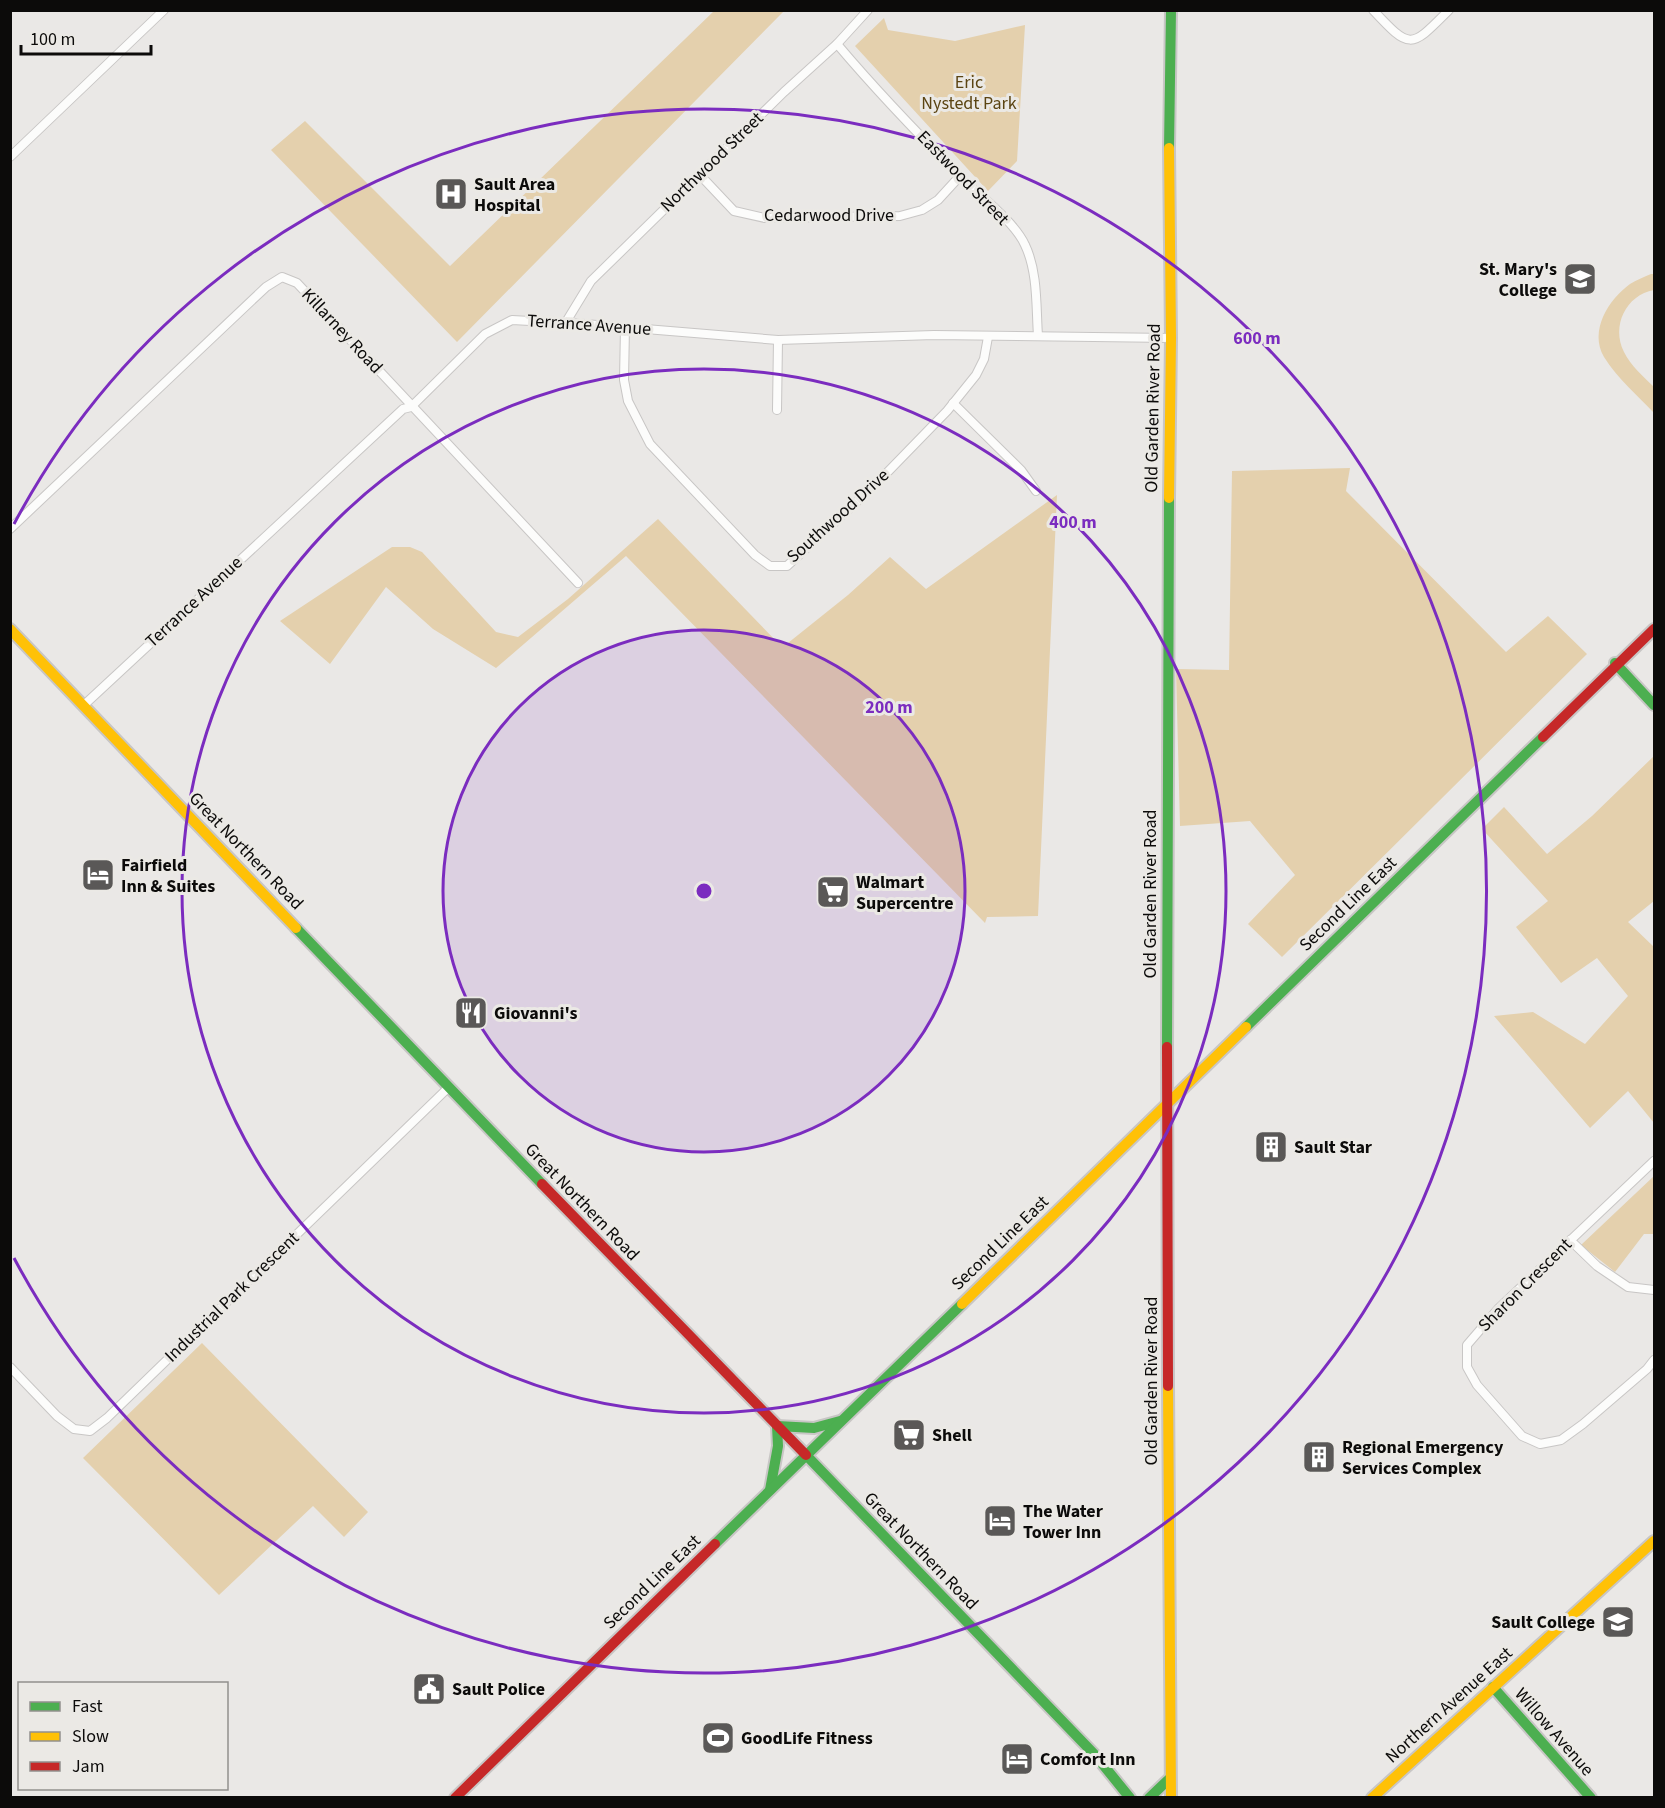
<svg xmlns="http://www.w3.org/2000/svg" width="1665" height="1808" font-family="'Source Sans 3',sans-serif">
<rect width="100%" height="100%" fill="#eae8e6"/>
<!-- green -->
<g fill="#e4d0ad">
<polygon points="714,11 784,11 457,342 271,150 305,121 450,266"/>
<polygon points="884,18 888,30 955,41 1025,25 1017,161 988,191 855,46"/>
<path d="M1651,274h3v16c-28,5 -43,36 -30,62 6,13 20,25 30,35v26c-16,-17 -37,-35 -50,-56 -15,-26 4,-57 26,-73 6,-4 14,-7 21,-10z"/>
<polygon points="1350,468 1346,491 1506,652 1548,616 1587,654 1282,957 1248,924 1295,875 1250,821 1180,826 1176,669 1229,670 1232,471"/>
<polygon points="1057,495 1038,916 987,917 985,923 626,556 496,668 433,629 386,587 330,664 280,621 392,547 410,547 422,552 496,632 518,637 568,599 658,519 776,641 788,643 848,595 890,557 926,589"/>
<polygon points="1654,756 1654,901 1628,922 1654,947 1654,1123 1628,1091 1590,1128 1494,1016 1533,1012 1585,1044 1628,996 1597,958 1561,983 1516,927 1548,901 1482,829 1504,807 1547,854 1592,816"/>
<polygon points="1654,1176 1654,1234 1644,1234 1615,1272 1581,1245"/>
<polygon points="202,1343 368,1512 344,1537 313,1506 219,1595 83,1458"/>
</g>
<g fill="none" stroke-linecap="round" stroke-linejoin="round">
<defs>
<g id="street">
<path d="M1373,10c38,41 38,38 76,0"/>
<path d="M837,44c38,45 80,89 122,131 19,19 56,47 66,70 13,27 11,62 13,91"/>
<polyline points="10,157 164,10"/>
<polyline points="700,175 734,211 765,218 900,216 922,210 938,200 960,176"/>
<polyline points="566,322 591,281 784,92 837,44 868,10"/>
<polyline points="625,327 624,380 628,401 650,444 755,555 770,566 787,566 875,485 947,411 976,375 984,359 988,337"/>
<polyline points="953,403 1021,470 1036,491"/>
<polyline points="777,410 778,340"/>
<polyline points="10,529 266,287 282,277 297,283 578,583"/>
<polyline points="84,705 403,409 411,407 485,334 512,320 585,324 778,340 934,335 1171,338"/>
<polyline points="1654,1161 1498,1309 1467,1345 1467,1367 1477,1385 1522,1436 1540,1444 1561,1440 1583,1424 1647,1369 1654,1360"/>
<polyline points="1570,1240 1597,1266 1628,1287 1654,1290"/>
<polyline points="10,1367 57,1416 74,1429 90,1431 107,1418 449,1087"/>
</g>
<g id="fast">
<polyline points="1169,148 1171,10"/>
<polyline points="1615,663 1654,705"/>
<polyline points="296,928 542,1184"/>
<polyline points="1246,1027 1543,737"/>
<polyline points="1167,1047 1169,498"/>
<polyline points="777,1426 814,1428 840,1421"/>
<polyline points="806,1455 1096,1756 1130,1798"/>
<polyline points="770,1490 778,1446 777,1426"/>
<polyline points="715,1544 962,1304"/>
<polyline points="1493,1687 1591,1798"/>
<polyline points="1149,1798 1169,1779"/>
</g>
<g id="slow">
<polyline points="1169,498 1171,338 1169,148"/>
<polyline points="10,629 296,928"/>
<polyline points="962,1304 1246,1027"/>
<polyline points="1168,1386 1171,1798"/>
<polyline points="1372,1798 1654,1541"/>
</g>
<g id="jam">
<polyline points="1543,737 1654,629"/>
<polyline points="1167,1047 1168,1386"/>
<polyline points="542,1184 806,1455"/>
<polyline points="455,1798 715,1544"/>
</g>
</defs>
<!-- street casing -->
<use href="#street" stroke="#c8c6c5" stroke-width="10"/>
<!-- fast casing -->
<use href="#fast" stroke="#c8c6c5" stroke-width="14"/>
<!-- slow casing -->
<use href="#slow" stroke="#c8c6c5" stroke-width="14"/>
<!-- jam casing -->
<use href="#jam" stroke="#c8c6c5" stroke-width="14"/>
<!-- street -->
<use href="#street" stroke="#fcfcfb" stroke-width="8"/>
<!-- fast -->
<use href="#fast" stroke="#4caf50" stroke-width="10"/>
<!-- slow -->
<use href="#slow" stroke="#ffc107" stroke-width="10"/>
<!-- jam -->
<use href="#jam" stroke="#c62828" stroke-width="10"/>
</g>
<!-- distance rings -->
<circle cx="704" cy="891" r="261" fill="#7b2cbf" fill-opacity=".12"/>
<g fill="none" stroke="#7b2cbf" stroke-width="3">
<circle cx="704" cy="891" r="261"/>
<circle cx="704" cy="891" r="522"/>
<path d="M14 524A782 782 0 1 1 14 1258"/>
</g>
<!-- icons -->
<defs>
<symbol id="hospital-square" viewBox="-11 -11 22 22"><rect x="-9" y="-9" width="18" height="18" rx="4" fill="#5a5857" stroke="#ebe9e5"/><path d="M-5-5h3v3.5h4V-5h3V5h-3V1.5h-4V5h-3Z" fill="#fff"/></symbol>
<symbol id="school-square" viewBox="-11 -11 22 22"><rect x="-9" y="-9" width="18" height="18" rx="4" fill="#5a5857" stroke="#ebe9e5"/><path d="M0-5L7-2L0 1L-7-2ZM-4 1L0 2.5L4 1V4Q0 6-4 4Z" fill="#fff"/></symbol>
<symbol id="hotel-square" viewBox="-11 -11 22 22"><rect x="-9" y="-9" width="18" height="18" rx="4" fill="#5a5857" stroke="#ebe9e5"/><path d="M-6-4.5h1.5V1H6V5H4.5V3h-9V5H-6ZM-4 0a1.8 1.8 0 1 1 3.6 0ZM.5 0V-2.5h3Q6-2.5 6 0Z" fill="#fff"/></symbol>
<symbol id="supermarket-square" viewBox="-11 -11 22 22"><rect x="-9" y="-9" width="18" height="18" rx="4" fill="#5a5857" stroke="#ebe9e5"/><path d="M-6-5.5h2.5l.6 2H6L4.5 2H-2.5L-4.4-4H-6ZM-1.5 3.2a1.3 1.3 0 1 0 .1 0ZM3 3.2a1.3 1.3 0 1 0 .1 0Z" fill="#fff"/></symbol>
<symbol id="restaurant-square" viewBox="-11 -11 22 22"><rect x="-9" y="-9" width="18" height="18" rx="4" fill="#5a5857" stroke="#ebe9e5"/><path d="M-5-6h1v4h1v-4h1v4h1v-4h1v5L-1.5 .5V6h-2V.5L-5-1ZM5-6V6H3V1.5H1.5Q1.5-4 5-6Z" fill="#fff"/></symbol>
<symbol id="building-square" viewBox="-11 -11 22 22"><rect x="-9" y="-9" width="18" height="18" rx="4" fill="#5a5857" stroke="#ebe9e5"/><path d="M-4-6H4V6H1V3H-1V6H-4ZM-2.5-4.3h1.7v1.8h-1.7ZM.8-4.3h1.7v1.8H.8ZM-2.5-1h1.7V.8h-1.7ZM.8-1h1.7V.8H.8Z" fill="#fff"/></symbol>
<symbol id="university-square" viewBox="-11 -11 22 22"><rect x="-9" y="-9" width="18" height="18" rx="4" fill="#5a5857" stroke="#ebe9e5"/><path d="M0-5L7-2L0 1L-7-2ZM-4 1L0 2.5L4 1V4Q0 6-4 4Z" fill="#fff"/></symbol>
<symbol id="civic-square" viewBox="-11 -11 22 22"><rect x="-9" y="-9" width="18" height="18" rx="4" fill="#5a5857" stroke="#ebe9e5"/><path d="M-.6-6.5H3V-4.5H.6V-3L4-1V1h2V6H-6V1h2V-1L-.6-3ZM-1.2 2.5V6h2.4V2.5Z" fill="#fff"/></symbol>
<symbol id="stadium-square" viewBox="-11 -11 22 22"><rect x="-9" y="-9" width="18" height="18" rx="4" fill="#5a5857" stroke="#ebe9e5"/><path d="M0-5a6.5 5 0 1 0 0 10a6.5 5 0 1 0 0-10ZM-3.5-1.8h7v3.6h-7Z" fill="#fff"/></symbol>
</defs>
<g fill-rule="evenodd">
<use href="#hospital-square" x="432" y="175" width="38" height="38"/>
<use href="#school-square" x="1561" y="260" width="38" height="38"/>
<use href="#hotel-square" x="79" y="856" width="38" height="38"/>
<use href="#supermarket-square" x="814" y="873" width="38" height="38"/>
<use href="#restaurant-square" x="452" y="994" width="38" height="38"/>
<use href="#building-square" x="1252" y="1128" width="38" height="38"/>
<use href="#supermarket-square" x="890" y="1416" width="38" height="38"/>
<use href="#building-square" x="1300" y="1438" width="38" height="38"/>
<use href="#hotel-square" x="981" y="1502" width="38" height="38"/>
<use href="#university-square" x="1599" y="1603" width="38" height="38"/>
<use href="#civic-square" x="410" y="1670" width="38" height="38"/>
<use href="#stadium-square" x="699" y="1719" width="38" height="38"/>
<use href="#hotel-square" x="998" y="1740" width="38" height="38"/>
</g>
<g text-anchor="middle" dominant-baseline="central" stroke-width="6" stroke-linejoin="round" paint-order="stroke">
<!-- park labels -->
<g font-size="18" fill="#5b4412" stroke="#ebe9e5">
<text x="969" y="82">Eric<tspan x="969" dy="21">Nystedt Park</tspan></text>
</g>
<!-- street labels -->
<g font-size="18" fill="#0c0b0a" stroke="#ebe9e5">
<text transform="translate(712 162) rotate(-44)">Northwood Street</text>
<text transform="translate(963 178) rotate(46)">Eastwood Street</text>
<text x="829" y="215">Cedarwood Drive</text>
<text transform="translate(589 325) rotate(4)">Terrance Avenue</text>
<text transform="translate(342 331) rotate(47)">Killarney Road</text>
<text transform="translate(1153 408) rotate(-89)">Old Garden River Road</text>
<text transform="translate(838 516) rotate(-42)">Southwood Drive</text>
<text transform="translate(194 602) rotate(-43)">Terrance Avenue</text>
<text transform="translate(246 851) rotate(46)">Great Northern Road</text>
<text transform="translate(1150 894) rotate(-90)">Old Garden River Road</text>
<text transform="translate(1348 904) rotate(-44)">Second Line East</text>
<text transform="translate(582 1202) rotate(46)">Great Northern Road</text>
<text transform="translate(1000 1243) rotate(-44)">Second Line East</text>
<text transform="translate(1525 1285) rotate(-45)">Sharon Crescent</text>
<text transform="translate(232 1297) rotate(-44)">Industrial Park Crescent</text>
<text transform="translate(1151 1381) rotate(-90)">Old Garden River Road</text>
<text transform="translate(921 1551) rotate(46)">Great Northern Road</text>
<text transform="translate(652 1582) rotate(-44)">Second Line East</text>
<text transform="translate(1449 1705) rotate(-42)">Northern Avenue East</text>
<text transform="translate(1554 1732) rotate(49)">Willow Avenue</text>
</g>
<!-- poi labels -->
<g font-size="18" font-weight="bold" fill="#0c0b0a" stroke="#ebe9e5" text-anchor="start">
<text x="474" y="184">Sault Area<tspan x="474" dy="21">Hospital</tspan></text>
<text x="1557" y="269" text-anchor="end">St. Mary's<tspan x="1557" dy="21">College</tspan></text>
<text x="121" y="865">Fairfield<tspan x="121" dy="21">Inn &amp; Suites</tspan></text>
<text x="856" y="882">Walmart<tspan x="856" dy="21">Supercentre</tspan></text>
<text x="494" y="1013">Giovanni's</text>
<text x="1294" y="1147">Sault Star</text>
<text x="932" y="1435">Shell</text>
<text x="1342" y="1447">Regional Emergency<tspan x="1342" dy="21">Services Complex</tspan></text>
<text x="1023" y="1511">The Water<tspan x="1023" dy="21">Tower Inn</tspan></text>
<text x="1595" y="1622" text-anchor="end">Sault College</text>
<text x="452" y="1689">Sault Police</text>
<text x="741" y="1738">GoodLife Fitness</text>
<text x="1040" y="1759">Comfort Inn</text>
</g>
</g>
<circle cx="704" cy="891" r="9" fill="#7b2cbf" stroke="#ebe9e5" stroke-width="3"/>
<g font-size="18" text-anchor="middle" font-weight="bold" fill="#7b2cbf" stroke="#ebe9e5" stroke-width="6" stroke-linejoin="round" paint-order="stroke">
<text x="1257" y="344">600 m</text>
<text x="1073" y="528">400 m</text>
<text x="889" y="713">200 m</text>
</g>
<!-- border -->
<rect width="1665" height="1808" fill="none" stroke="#0c0b0a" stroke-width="24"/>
<!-- legend -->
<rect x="18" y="1682" width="210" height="108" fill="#ebe9e5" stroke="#92908d" stroke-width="1.5"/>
<rect x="30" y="1702" width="30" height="9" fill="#4caf50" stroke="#92908d" stroke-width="1.5"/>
<text x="72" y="1712" font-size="18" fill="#0c0b0a">Fast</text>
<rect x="30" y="1732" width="30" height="9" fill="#ffc107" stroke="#92908d" stroke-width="1.5"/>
<text x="72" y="1742" font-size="18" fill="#0c0b0a">Slow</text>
<rect x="30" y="1762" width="30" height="9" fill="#c62828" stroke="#92908d" stroke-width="1.5"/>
<text x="72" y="1772" font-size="18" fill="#0c0b0a">Jam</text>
<!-- scale -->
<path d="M21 45v9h130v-9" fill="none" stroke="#0c0b0a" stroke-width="3"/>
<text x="30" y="45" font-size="18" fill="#0c0b0a" stroke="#ebe9e5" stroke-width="4.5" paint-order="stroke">100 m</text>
</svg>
